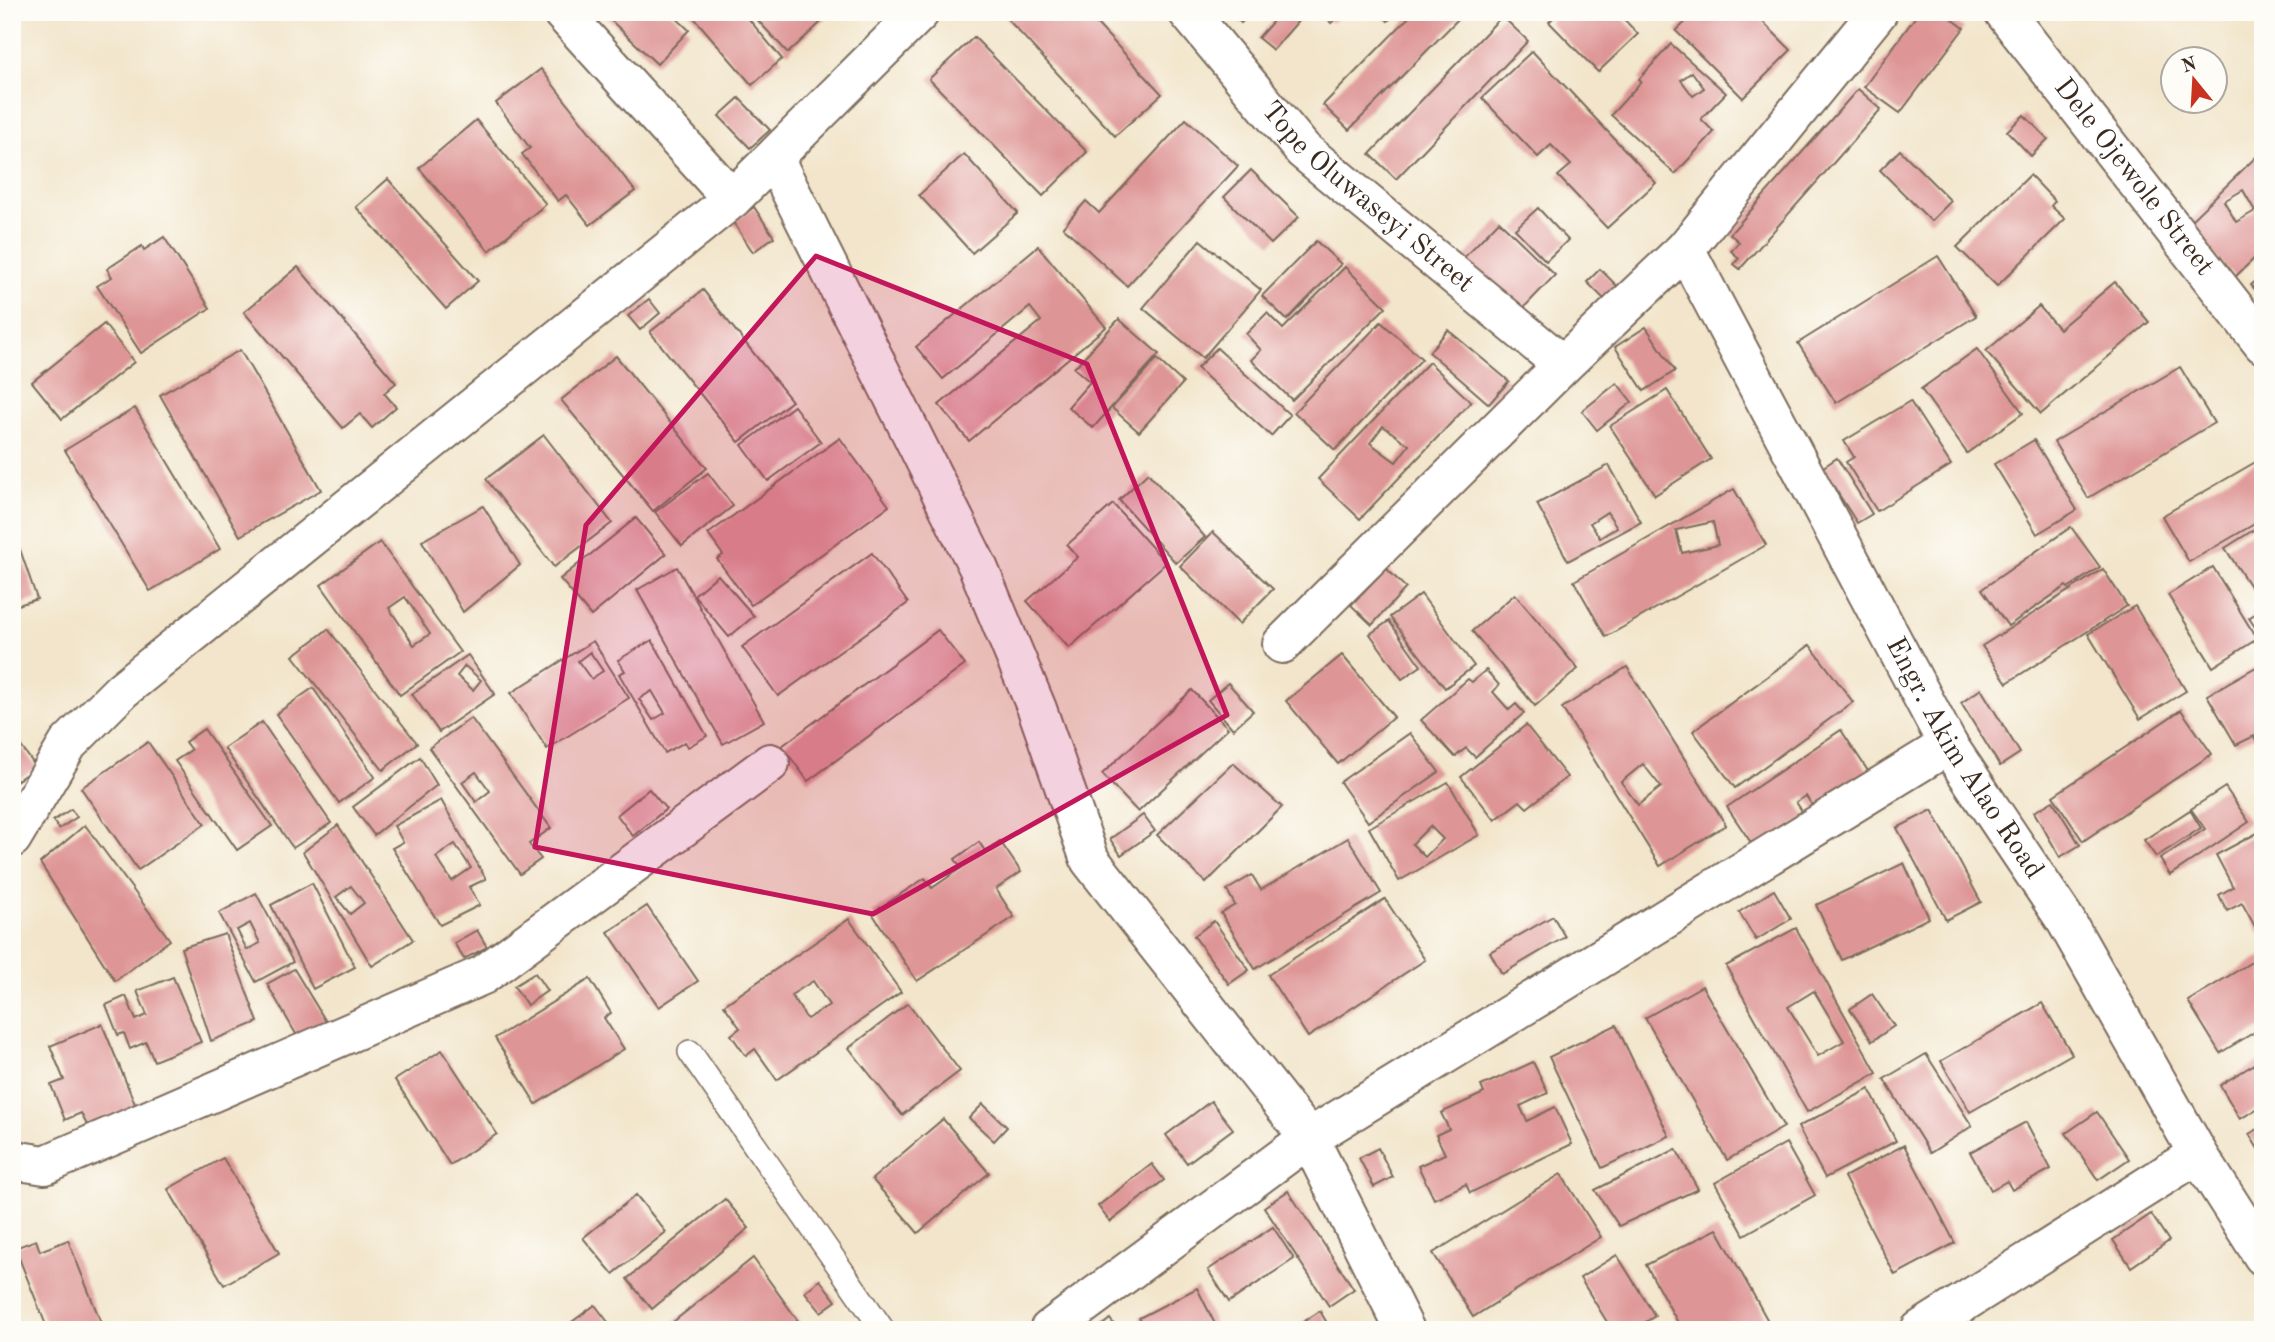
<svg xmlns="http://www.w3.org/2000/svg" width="2275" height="1342" font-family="'Old Standard TT',serif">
<rect width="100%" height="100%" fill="#fdfcf7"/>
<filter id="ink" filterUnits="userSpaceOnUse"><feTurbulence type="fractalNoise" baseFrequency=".0143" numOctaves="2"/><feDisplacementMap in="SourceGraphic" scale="14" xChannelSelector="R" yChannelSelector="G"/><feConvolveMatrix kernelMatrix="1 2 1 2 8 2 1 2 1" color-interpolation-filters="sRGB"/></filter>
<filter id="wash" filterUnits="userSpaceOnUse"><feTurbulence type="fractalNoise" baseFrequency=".00686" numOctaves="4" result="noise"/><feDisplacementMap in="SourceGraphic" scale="28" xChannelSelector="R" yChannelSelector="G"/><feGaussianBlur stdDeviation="1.57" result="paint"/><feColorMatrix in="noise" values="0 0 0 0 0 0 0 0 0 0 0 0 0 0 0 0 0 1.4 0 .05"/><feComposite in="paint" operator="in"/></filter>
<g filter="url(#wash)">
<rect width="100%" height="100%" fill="#f2e5cb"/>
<g id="blocks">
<!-- building -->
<g fill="#de9595" fill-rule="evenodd">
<polygon points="602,12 670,12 689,30 657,64"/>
<polygon points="689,12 743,12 782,59 752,85"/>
<polygon points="750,12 832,12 788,53"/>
<polygon points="1001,12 1086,12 1162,94 1115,136"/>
<polygon points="1230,12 1252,12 1241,23"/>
<polygon points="1281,12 1306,12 1273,50 1258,38"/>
<polygon points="1323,12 1345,12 1331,23"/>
<polygon points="1379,12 1397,12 1388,21"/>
<polygon points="1414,12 1465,12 1349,130 1323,105"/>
<polygon points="1559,12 1617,12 1638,34 1598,72 1549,22"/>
<polygon points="1696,12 1753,12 1791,50 1743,98 1676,31"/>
<polygon points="1919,12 1943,12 1964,28 1900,113 1864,87"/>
<polygon points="1502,16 1528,41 1396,179 1370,154"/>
<polygon points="974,37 1087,152 1043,196 929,79"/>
<path d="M1671,44l55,49 -25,26 13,13 -39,42 -64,-59 30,-33 -2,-3zM1692,72l12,16 -11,8 -12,-16z"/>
<polygon points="1532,51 1656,183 1607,228 1558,176 1571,165 1551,145 1538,157 1482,98"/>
<polygon points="541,69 635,191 590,225 566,195 558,201 522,154 530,148 496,103"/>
<polygon points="1858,89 1881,109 1740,269 1734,264 1739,258 1731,251 1739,242 1730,234"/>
<polygon points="739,98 770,130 750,148 719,116"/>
<polygon points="2024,115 2048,139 2031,156 2007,131"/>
<polygon points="1186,119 1238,166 1127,286 1063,227 1086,201 1099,213"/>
<polygon points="476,120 546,204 489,251 419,168"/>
<polygon points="1900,150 1951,201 1931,221 1880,170"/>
<path d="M2263,150v100l-28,27 -50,-51zM2243,190l12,21 -19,11 -12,-21z"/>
<polygon points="964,154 1018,213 972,253 919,195"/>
<polygon points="1251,170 1299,217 1271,244 1224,197"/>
<polygon points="2030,175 2055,201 2051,206 2065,219 1997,286 1957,247"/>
<polygon points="388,179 478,281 446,309 356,207"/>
<polygon points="754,207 774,237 753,252 733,222"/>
<polygon points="1538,208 1568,240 1546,261 1515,229"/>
<polygon points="1499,221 1555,275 1511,321 1454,268"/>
<polygon points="164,237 210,308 141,353 97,286 112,277 107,269 142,246 144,250"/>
<polygon points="1200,240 1261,290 1203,358 1143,308"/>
<polygon points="1316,241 1341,264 1287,320 1262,296"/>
<polygon points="1038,246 1106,327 969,441 939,405 1041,321 1030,307 943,379 916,347"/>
<polygon points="1938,256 1976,316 1836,403 1798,343"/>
<polygon points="298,267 396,383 384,393 396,407 372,428 360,414 343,428 244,312"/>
<polygon points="1345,267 1386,307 1292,400 1251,360 1261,350 1246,334 1267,313 1283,329"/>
<polygon points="1600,269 1619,288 1606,301 1587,282"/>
<polygon points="2263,275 2263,298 2251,285"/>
<polygon points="2115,282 2149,322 2041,414 1986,351 2039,306 2059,329"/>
<polygon points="703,290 792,401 739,442 650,332"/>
<polygon points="649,299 660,313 640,330 628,316"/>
<polygon points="1119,319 1159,354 1093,428 1068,407 1090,382 1074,368"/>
<polygon points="1381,322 1422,359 1335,450 1294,412"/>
<polygon points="104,324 134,362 62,419 32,382"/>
<polygon points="1646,327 1675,371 1644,391 1615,347"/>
<polygon points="1448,330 1509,381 1489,404 1429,352"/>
<polygon points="1217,348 1290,415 1271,436 1197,368"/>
<polygon points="1977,349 2023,413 1967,453 1921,389"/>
<polygon points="240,350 321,490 240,536 160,395"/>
<polygon points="616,356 707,468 653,511 561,400"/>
<polygon points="1157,359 1183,383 1139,432 1112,408"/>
<path d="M1429,362l42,40 -111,117 -42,-40zM1383,426l26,19 -13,17 -26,-19z"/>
<polygon points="2180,367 2214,423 2088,498 2054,442"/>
<polygon points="1617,383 1632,402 1597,430 1582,411"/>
<polygon points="1667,390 1711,459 1655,495 1610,426"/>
<polygon points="1910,401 1951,465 1877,511 1846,462 1854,457 1844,441"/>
<polygon points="794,406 821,442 768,481 742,445"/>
<polygon points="135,408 220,549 150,591 65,450"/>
<polygon points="544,435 612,523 554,567 486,479"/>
<polygon points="840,438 889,506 751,605 717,559 723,555 708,534"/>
<polygon points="2034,440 2077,510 2037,534 1994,464"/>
<polygon points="1837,458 1872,514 1857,523 1822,468"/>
<polygon points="2259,460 2263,466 2263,519 2189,562 2162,516"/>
<path d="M1609,465l32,57 -73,39 -31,-57zM1607,512l10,15 -17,11 -10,-15z"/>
<polygon points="708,473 733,506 682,546 655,512"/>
<polygon points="1148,473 1205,537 1176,563 1119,500"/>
<path d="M1734,489l32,56 -160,92 -32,-56zM1713,522l5,23 -36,8 -6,-23z"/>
<polygon points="1113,504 1166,563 1069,648 1027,601 1078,557 1067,545"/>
<polygon points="483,506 520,565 463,612 422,541"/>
<polygon points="636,518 666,554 591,616 560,579"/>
<polygon points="2263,524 2263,588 2255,594 2225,548"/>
<polygon points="12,526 37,599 12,607"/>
<polygon points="2071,527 2100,567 2068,588 2066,586 2008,626 1982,589"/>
<polygon points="1213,532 1273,589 1239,624 1180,566"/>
<path d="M380,542l80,110 -60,43 -79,-110zM405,597l25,37 -16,11 -25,-37z"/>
<polygon points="872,553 908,603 778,696 742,647"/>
<polygon points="677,567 764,721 723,744 637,590"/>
<polygon points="2213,567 2257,639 2213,667 2168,595"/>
<polygon points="1386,568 1406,588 1372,625 1351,605"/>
<polygon points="2103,569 2127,606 2007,683 1982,646"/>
<polygon points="718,575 754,616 729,637 694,595"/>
<polygon points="1421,594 1474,666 1445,688 1390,617"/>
<polygon points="1515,594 1578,669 1535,706 1472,631"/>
<polygon points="2135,606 2186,691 2140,719 2088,634"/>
<polygon points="2263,608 2263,639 2249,618"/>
<polygon points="1389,621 1421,666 1402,679 1370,634"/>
<polygon points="328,629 417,743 383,770 293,656"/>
<polygon points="938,630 965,665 808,781 782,746"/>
<path d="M652,640l55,96 -19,11 -3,-5 -20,11 -46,-79 6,-3 -7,-11zM652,691l13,22 -12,7 -14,-21z"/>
<path d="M593,641l36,57 -82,51 -36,-56zM590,652l13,19 -12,8 -13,-18z"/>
<polygon points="1810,645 1853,702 1735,788 1693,731"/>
<path d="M468,655l27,39 -56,38 -27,-38zM465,666l16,14 -8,10 -16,-14z"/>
<polygon points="1342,655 1394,717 1338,764 1286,701"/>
<polygon points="2263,663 2263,738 2257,742 2254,736 2236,745 2207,695"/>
<path d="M1627,667l99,158 -66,41 -98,-158zM1643,764l18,23 -23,18 -17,-23z"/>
<polygon points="1486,670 1499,685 1493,692 1509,710 1516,704 1524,713 1475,757 1466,748 1455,757 1421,720 1468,679 1472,682"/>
<polygon points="1228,683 1253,711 1233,729 1208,700"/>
<polygon points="313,688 375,777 339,803 276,714"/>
<polygon points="1981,689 2020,753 2000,766 1961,703"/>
<polygon points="1192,690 1228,728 1138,812 1102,774"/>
<polygon points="2181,710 2212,754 2083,841 2053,796"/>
<path d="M471,718l80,110 -22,16 12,15 -21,15 -91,-126zM476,772l14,19 -14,11 -14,-20z"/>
<polygon points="262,722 331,823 293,848 224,748"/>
<polygon points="1526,725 1567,777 1527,808 1520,801 1495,820 1461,777"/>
<polygon points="204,729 272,826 237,850 175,761 191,750 185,742"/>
<polygon points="1841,730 1870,774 1815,810 1806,796 1796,802 1806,817 1756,850 1727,807"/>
<polygon points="1410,733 1439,772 1368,822 1340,782"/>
<polygon points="15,738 36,767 12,784 12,741"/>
<polygon points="148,742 205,824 138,870 81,788"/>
<polygon points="420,757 437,785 374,835 353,807"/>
<polygon points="1233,763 1282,807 1206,883 1157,835"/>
<path d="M1448,782l31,53 -80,46 -30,-53zM1430,826l13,13 -18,18 -13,-13z"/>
<polygon points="2225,787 2249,822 2170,875 2160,859 2205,829 2191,809"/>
<polygon points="649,789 666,809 633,836 617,815"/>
<path d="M441,800l45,79 -17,8 11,18 -40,20 -48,-77 11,-6 -9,-16zM455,844l16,24 -19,13 -16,-24z"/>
<polygon points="2053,801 2080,845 2060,857 2034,812"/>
<polygon points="71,809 77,817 59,829 53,821"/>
<polygon points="1932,810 1981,902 1946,920 1897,828"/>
<polygon points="2190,810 2201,828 2156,857 2144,840"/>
<polygon points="1143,815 1155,831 1121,855 1110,839"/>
<polygon points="85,825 170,940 115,981 40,863"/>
<path d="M338,825l75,115 -41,26 -69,-114zM351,886l13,17 -14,11 -14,-17z"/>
<polygon points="2263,830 2263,930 2258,932 2242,903 2227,911 2219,895 2233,887 2216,855"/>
<polygon points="1348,838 1381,893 1255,969 1221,913 1235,905 1227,890 1252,875 1261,890"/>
<polygon points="1000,841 1021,872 996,889 1014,917 917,981 872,913 925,878 932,888 961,868 955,859 979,842 985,851"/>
<polygon points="1904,863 1929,918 1842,960 1816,905"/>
<polygon points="312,883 355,967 313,989 271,905"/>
<polygon points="1774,890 1791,919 1756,940 1739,912"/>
<path d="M256,893l37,69 -37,20 -37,-69zM250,923l10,20 -13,7 -10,-20z"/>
<polygon points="1385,899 1425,960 1308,1037 1268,975"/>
<polygon points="647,906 698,981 659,1007 608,932"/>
<polygon points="1553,916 1565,937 1502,974 1490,952"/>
<path d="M849,919l52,73 -124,88 -22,-31 -9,7 -15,-21 9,-7 -16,-23zM813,981l16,24 -22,14 -16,-24z"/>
<polygon points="1214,921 1249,970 1229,984 1194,936"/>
<path d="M1796,928l81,145 -70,39 -81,-146zM1814,991l30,50 -26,15 -30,-49z"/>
<polygon points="477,930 487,947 464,959 454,943"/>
<polygon points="225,934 258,1022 211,1041 181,948"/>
<polygon points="2263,955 2263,1027 2220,1053 2188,1001"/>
<polygon points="294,969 328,1025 300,1041 267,984"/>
<polygon points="535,973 547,991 527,1005 514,986"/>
<polygon points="173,977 201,1042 154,1061 146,1042 130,1049 124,1033 118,1035 106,1005 126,996 136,1020 147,1015 137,991"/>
<polygon points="590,979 611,1013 604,1018 624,1049 536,1104 495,1038"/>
<polygon points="1702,986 1784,1127 1727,1160 1645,1018"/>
<polygon points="1872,994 1894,1026 1872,1041 1850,1009"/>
<polygon points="908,1003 960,1071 902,1115 849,1048"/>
<polygon points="2042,1003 2072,1054 1970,1112 1941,1061"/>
<polygon points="102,1024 140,1116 124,1110 87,1125 81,1113 65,1120 51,1085 64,1080 50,1046"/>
<polygon points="1616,1025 1669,1136 1602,1168 1549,1057"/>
<polygon points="442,1050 497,1134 450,1165 395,1080"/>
<polygon points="1926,1054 1972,1126 1930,1153 1884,1079"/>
<polygon points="2263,1059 2263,1105 2240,1119 2220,1085"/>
<polygon points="1533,1062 1548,1093 1520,1106 1527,1121 1555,1107 1572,1144 1470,1193 1466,1184 1434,1199 1418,1166 1445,1154 1436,1135 1449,1129 1441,1113 1484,1093 1481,1086"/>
<polygon points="1869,1089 1896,1141 1825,1178 1798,1127"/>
<polygon points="1211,1101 1233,1129 1187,1163 1166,1135"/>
<polygon points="983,1104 1007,1127 994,1141 969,1118"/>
<polygon points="2097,1112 2129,1159 2098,1180 2066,1133"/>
<polygon points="943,1119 989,1173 918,1233 872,1179"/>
<polygon points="2026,1122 2051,1169 2012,1190 2007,1181 1991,1190 1970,1152"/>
<polygon points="2263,1126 2263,1157 2249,1134"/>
<polygon points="1786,1143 1815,1195 1744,1235 1715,1183"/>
<polygon points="1904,1145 1955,1243 1895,1275 1844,1177"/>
<polygon points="1378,1148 1393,1177 1374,1187 1359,1158"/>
<polygon points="1676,1149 1698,1189 1619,1226 1595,1190"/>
<polygon points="223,1158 279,1253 224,1285 168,1189"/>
<polygon points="1152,1164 1164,1180 1110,1222 1098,1206"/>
<polygon points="1561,1174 1601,1237 1473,1317 1433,1253"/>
<polygon points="1288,1191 1354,1289 1329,1306 1264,1207"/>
<polygon points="636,1195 666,1232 613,1274 583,1238"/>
<polygon points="725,1199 749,1228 652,1309 627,1279"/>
<polygon points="2151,1214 2169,1241 2131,1267 2113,1240"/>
<polygon points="1273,1227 1294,1259 1229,1302 1208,1270"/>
<polygon points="1717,1229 1773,1330 1682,1330 1646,1265"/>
<polygon points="36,1240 40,1251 68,1240 102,1325 90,1330 48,1330 15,1248"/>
<polygon points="1617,1255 1655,1316 1633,1330 1612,1330 1580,1278"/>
<polygon points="753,1258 801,1325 795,1330 663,1330"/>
<polygon points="820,1280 836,1301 821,1312 805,1292"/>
<polygon points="1197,1288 1218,1330 1145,1330 1139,1318"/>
<polygon points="595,1305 614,1330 561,1330"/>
<polygon points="1320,1311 1331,1330 1291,1330"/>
<polygon points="1110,1319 1118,1330 1096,1330"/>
</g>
</g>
</g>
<g filter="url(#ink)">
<use href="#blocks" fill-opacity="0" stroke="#7b6b5b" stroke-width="2"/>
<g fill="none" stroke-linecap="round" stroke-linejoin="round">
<defs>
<polyline id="service" points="690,1052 883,1330"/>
<g id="minor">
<polyline points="562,12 732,199"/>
<path id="s1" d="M1188,12l115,138 260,215"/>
<path id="s2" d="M2004,12l259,332"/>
<polyline points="774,158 978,567 1037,709 1090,860 1309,1138 1405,1330"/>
<path id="s3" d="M1685,249l263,496 118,176 132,233 65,102"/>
<polyline points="1282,644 1563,365 1685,249 1878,12"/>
<polyline points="12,838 68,744 122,690 732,199 920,12"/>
<polyline points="12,1157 13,1160 45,1165 483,975 770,763"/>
<polyline points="1049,1330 1309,1138 1948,745"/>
<polyline points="1920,1330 2198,1154"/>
</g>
</defs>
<!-- service casing -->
<use href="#service" stroke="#7b6b5b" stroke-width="26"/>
<!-- minor casing -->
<use href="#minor" stroke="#7b6b5b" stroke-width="42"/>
<!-- service -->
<use href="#service" stroke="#fff" stroke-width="23"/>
<!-- minor -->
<use href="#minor" stroke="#fff" stroke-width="38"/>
</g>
</g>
<!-- marked area -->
<path fill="#c2185b" fill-opacity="0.2" stroke="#c2185b" stroke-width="5" stroke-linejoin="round" d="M816,256l271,108 140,351 -354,199 -338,-67 51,-322z"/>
<g text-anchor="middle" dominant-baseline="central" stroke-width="5" stroke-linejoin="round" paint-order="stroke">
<!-- street labels -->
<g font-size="28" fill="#3b2a1e" stroke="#fdfcf7">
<text stroke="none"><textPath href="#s2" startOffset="210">Dele Ojewole Street</textPath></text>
<text stroke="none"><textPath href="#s1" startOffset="259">Tope Oluwaseyi Street</textPath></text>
<text stroke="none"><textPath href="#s3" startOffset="581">Engr. Akim Alao Road</textPath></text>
</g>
</g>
<!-- margin -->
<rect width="2275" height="1342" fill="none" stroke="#fdfcf7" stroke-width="42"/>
<!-- north arrow -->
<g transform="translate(2194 80) rotate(342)"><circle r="33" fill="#fdfcf7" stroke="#afa8a0" stroke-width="2"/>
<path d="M0-5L12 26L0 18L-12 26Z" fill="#c8321e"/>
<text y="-10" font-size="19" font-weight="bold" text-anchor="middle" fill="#3b2a1e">N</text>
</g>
</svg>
